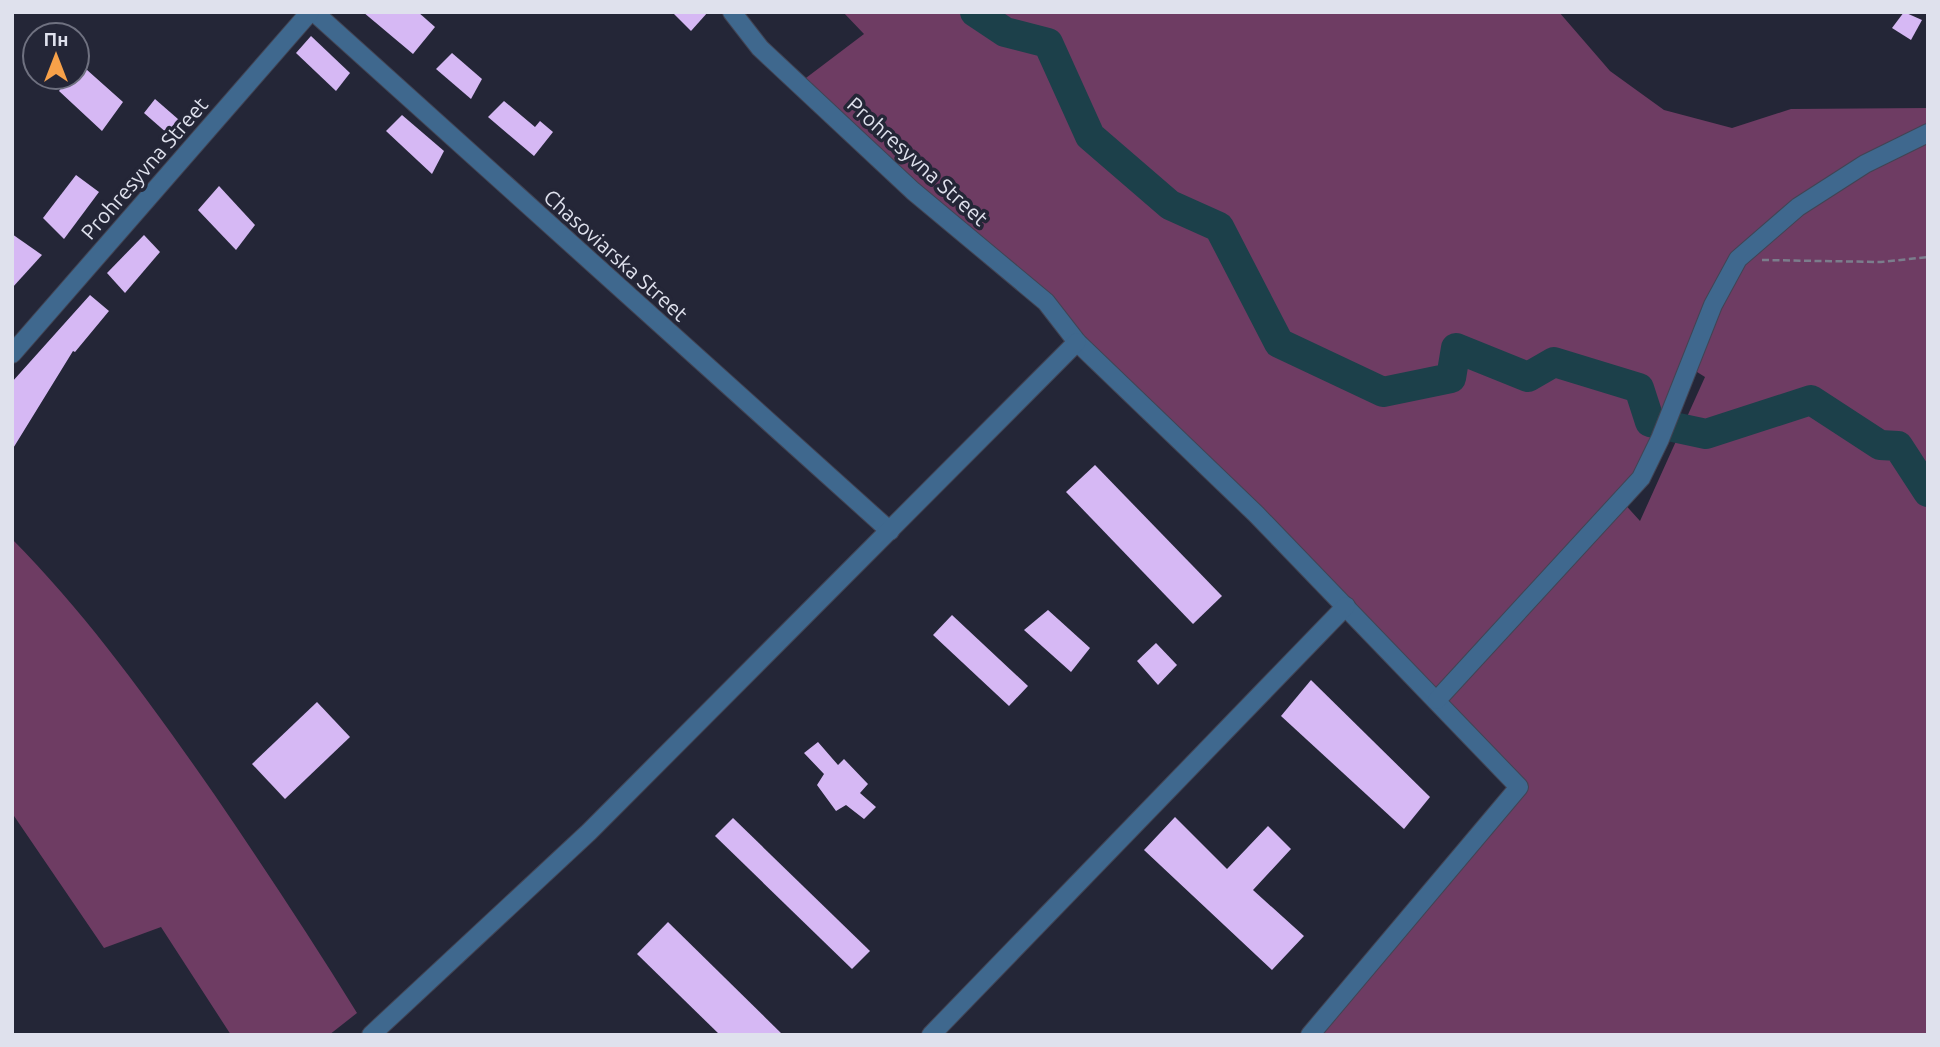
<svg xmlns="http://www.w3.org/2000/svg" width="1940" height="1047" font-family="Ubuntu,sans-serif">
<rect width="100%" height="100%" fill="#242637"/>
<!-- green -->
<g fill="#6e3c63" fill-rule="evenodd">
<path d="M843,12h716l51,59 54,39 68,18 59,-19 137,-1v927h-618l208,-248 -441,-445 -279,-258 66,-50zM1689,367l16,10 -65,144 -19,-21z"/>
<path d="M12,539c77,78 140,166 202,255 49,72 97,144 143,219l-28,22h-98l-70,-108 -57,21 -92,-135z"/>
</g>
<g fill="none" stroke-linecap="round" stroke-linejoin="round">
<!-- river -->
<polyline stroke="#1c404a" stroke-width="30" points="975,12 1005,32 1048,43 1090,136 1170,205 1219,227 1279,343 1383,392 1451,378 1456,348 1528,377 1554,362 1639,388 1650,422 1706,434 1811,400 1880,445 1898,446 1928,492"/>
</g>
<!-- building -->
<g fill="#d6b8f4">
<polygon points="363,12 418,12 435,27 413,54"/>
<polygon points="672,12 708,12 691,31"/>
<polygon points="1904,12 1922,20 1911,40 1892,28"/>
<polygon points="311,36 350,73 336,91 296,53"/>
<polygon points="452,53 482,79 471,99 436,69"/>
<polygon points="77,61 123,102 102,131 59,91 70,77 77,77"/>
<polygon points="155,99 186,126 176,141 144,113"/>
<polygon points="504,101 535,127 540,121 553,132 534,156 488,117"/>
<polygon points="402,115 444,151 432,174 386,131"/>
<polygon points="76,175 99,192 64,239 43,218"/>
<polygon points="219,186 255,225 236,250 198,210"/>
<polygon points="12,234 42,255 12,288"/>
<polygon points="144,235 160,252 125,293 107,273"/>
<polygon points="90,295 109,311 75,352 73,351 12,450 12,382"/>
<polygon points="1095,465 1222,596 1193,624 1066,492"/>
<polygon points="1048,610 1090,648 1071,672 1024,630"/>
<polygon points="952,615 1028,686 1009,706 933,635"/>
<polygon points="1156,643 1177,665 1158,685 1137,661"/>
<polygon points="1311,680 1430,797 1404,829 1281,716"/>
<polygon points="317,702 350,737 285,799 252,764"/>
<polygon points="818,742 838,765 844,759 868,784 860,793 876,807 864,819 846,805 836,811 817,785 824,774 804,753"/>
<polygon points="1175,817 1227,869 1268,826 1291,849 1253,890 1304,936 1272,970 1144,850"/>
<polygon points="733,818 870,951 852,969 715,836"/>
<polygon points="668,922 783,1035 720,1035 637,954"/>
</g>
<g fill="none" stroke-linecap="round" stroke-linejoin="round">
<defs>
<g id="minor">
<polyline points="314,12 890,531"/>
<polyline points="732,12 760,48 913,191 1046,302 1077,342 1256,514 1519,787 1310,1035"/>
<polyline points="12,354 310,12"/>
<polyline points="1437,700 1641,478 1660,439 1713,305 1738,259 1798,207 1865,164 1928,133"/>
<polyline points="371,1035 589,832 1077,342"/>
<polyline points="931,1035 1346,606"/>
</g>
</defs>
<!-- minor casing -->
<use href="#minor" stroke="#424454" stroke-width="20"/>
<!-- path -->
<polyline stroke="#7b7d8c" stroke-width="2.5" stroke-dasharray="7 3.5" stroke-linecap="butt" points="1762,260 1881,262 1928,257"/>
<!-- minor -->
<use href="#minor" stroke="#3f688e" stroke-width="18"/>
</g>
<g text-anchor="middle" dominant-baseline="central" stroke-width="7" stroke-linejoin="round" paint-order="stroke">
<!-- street labels -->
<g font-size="21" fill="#dfe1ed" stroke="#242637">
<text transform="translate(918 161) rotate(42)">Prohresyvna Street</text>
<text transform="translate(144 168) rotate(-49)">Prohresyvna Street</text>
<text transform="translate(616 255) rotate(42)">Chasoviarska Street</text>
</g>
</g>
<!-- border -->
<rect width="1940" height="1047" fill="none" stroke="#dfe1ed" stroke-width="28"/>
<!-- north arrow -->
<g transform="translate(56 56)"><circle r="33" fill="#242637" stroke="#6f7180" stroke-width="2"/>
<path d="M0-5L12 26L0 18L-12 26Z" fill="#f7a149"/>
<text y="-10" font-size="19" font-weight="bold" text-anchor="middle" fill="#dfe1ed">Пн</text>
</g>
</svg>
